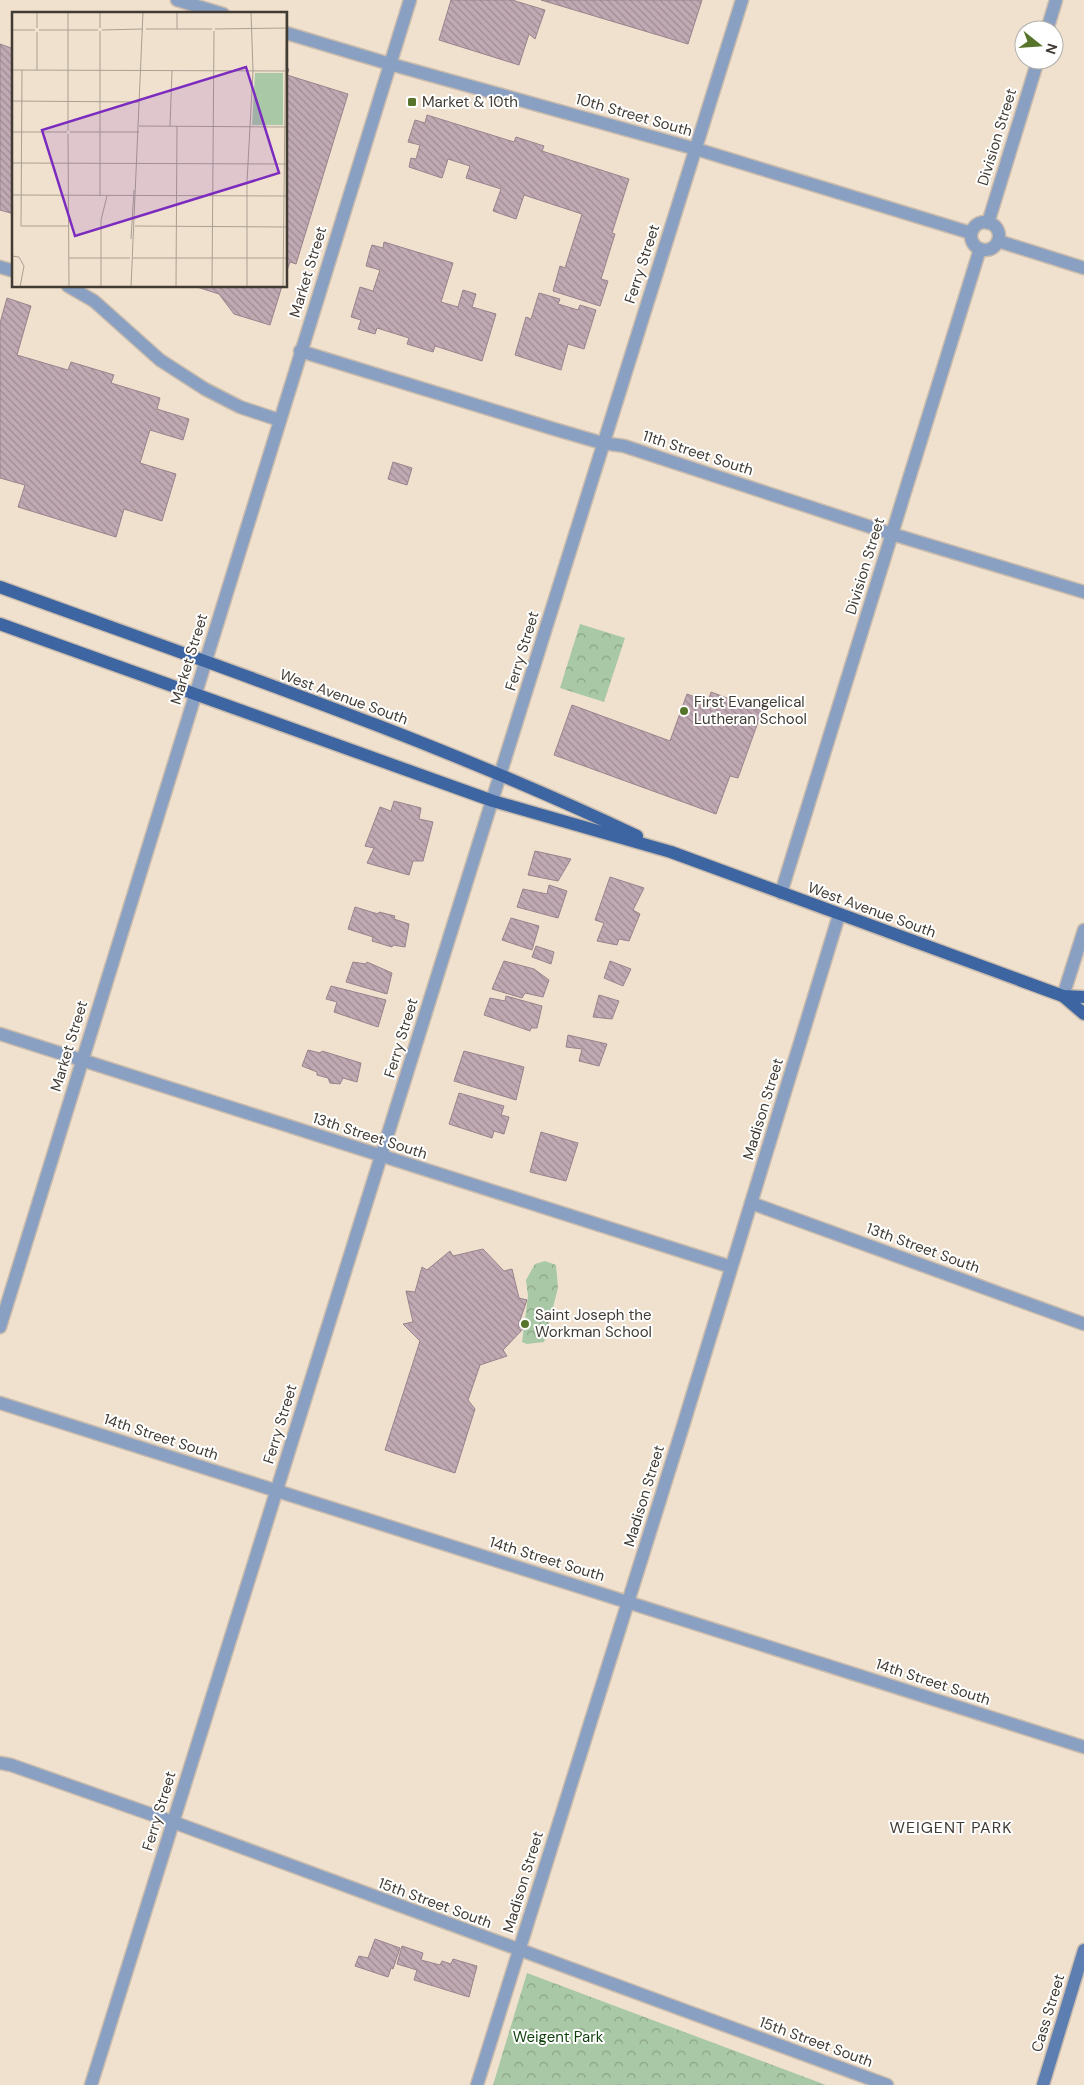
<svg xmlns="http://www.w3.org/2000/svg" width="1084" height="2085" font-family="'DM Sans',sans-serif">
<defs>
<pattern id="park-crowns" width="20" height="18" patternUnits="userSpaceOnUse" patternTransform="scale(1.25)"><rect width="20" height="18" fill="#a9c8a5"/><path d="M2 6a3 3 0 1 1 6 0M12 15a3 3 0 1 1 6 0" fill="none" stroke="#8ba487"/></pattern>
<pattern id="building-back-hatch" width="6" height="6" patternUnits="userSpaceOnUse" patternTransform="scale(1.25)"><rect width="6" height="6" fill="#c0a9b3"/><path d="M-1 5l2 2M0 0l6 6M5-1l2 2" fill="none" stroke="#9e8b92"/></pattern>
</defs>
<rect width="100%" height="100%" fill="#f0e1cf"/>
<!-- park -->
<g fill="url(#park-crowns)">
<polygon points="580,624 625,638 604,702 560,688"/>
<polygon points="545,1261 556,1265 558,1288 544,1342 527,1344 522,1342 528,1296 526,1280 535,1264"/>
<polygon points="527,1973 826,2085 493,2085"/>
</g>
<!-- building -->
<g fill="url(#building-back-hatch)" stroke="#98838c">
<polygon points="451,0 512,0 545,10 535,39 529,34 519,65 439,40"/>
<polygon points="541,0 702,0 688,44"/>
<polygon points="0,44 14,49 14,214 0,210"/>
<polygon points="286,68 289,69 287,75 348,94 296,264 290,262 286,273"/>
<polygon points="427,115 514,142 516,137 544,146 542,151 629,179 612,233 615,234 601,279 608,281 600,306 553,291 560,266 565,268 582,214 524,195 516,219 493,211 501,189 466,178 470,166 448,159 442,178 409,167 411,158 416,159 420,145 408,142 415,120 425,123"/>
<polygon points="384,242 453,263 441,302 458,307 463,290 476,294 472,307 496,314 482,361 435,346 433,352 407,344 409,338 377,328 375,334 358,329 361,320 351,317 360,287 373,291 380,270 366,266 370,251 372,245 383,248"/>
<polygon points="194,286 282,286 270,325 234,314 219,294"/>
<polygon points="539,293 560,299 558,304 578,310 580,305 596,310 584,349 568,344 561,370 515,355 526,317 531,319"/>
<polygon points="7,298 31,306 17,355 68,370 71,362 114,375 111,383 160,398 157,409 189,419 183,440 150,430 140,463 176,474 162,521 124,509 116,537 18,507 25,485 0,478 0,323"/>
<polygon points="393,462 412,468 407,485 388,479"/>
<polygon points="711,692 762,711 738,778 730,776 716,814 554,755 572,705 670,741 687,694 708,702"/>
<polygon points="394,801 421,808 419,819 433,822 423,861 413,861 409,875 367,863 374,848 365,846 380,807 391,811"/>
<polygon points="535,851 571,859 558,881 528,875"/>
<polygon points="610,877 644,888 633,910 640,914 629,941 619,939 617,945 597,941 604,923 595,920"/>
<polygon points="549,885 567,891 558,918 517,907 523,889 547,894"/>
<polygon points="355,907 378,914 379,912 395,916 394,919 409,924 405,947 393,945 392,947 372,941 373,937 348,929"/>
<polygon points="511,918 539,926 532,950 502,940"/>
<polygon points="536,946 554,952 551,964 532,957"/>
<polygon points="504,961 534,969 549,980 543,997 525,993 522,998 492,989"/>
<polygon points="610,961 631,969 623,986 604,978"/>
<polygon points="353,962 366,964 367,962 392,973 387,994 346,982"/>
<polygon points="331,986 386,1000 378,1027 334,1012 337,1002 326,999"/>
<polygon points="599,995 619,1001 612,1019 593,1017"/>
<polygon points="506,996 542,1006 537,1028 531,1028 530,1031 484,1015 490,998 505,1001"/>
<polygon points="568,1035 607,1044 599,1066 579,1061 582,1049 566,1047"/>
<polygon points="308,1050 320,1053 322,1051 361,1063 357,1082 343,1078 340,1084 330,1083 328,1078 317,1075 317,1072 302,1066"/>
<polygon points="464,1051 524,1067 516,1100 454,1081"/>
<polygon points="459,1093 504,1106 501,1115 509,1117 504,1134 494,1131 492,1138 449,1124"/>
<polygon points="541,1132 578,1143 566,1181 530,1172"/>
<polygon points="483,1249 504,1271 512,1269 519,1298 527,1300 518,1326 523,1329 503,1350 507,1356 480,1365 468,1400 475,1409 455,1473 385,1450 420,1341 403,1324 413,1322 406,1291 415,1292 422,1267 427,1270 450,1251 453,1256"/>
<polygon points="375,1939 400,1948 393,1969 391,1968 388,1977 355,1966 359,1956 368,1958"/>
<polygon points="402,1946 423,1953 421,1960 440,1965 442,1961 451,1964 453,1959 477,1966 469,1997 414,1980 417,1970 397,1964"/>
</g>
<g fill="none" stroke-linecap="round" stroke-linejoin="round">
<defs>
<g id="street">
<polyline points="177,0 223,14"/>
<polyline points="1047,30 1056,0"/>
<polyline points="286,33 390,64 696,149 971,233"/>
<circle cx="985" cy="236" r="14"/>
<polyline points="988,223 1038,60"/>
<polyline points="998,241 1084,268"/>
<polyline points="0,267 14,271"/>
<polyline points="68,286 94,301 160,360 205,389 240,407 279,420"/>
<polyline points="300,351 554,429 602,443 624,446 892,534 1084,592"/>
<polyline points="781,893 980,249"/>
<polyline points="1063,996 1084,930"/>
<polyline points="0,1034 731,1267"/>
<polyline points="751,1203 1084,1324"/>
<polyline points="0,1327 410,0"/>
<polyline points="0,1403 1084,1747"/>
<polyline points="0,1763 11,1765 173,1822 887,2085"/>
<polyline points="91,2085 742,0"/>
<polyline points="477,2085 679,1439 839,915"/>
</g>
<polyline id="secondary" points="1043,2085 1084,1950"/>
<g id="primary">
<path d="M0,587c214,78 431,151 637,249"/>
<polyline points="0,624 493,801 671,852 1063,996 1084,997"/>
<polyline points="1063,996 1084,1014"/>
</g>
</defs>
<!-- street casing -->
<use href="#street" stroke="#cabcad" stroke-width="15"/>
<!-- secondary casing -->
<use href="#secondary" stroke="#cabcad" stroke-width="15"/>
<!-- primary casing -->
<use href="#primary" stroke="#cabcad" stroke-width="15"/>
<!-- street -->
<use href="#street" stroke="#89a0c2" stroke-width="12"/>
<!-- secondary -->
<use href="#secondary" stroke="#5d7eb0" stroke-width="12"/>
<!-- primary -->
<use href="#primary" stroke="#3d65a2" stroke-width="12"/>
</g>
<!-- markers -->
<g fill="#56742a" stroke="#fff" stroke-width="2">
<rect x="407" y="97" width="10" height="10" rx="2.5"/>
<circle cx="684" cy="711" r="5"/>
<circle cx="525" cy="1324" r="5"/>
</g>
<g text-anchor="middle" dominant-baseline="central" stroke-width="4" stroke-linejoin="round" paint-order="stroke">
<!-- poi labels -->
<g font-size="15" fill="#413b33" stroke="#fff" text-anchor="start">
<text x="422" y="102">Market &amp; 10th</text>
<text x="694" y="702">First Evangelical<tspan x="694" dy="17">Lutheran School</tspan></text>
<text x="535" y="1315">Saint Joseph the<tspan x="535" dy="17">Workman School</tspan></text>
</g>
<!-- street labels -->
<g font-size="15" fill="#413b33" stroke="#fff">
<text transform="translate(634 115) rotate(16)">10th Street South</text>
<text transform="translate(997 137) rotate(-73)">Division Street</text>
<text transform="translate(642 264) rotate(-72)">Ferry Street</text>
<text transform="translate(308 272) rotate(-73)">Market Street</text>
<text transform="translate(698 453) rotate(18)">11th Street South</text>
<text transform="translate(865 566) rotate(-73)">Division Street</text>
<text transform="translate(522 651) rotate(-73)">Ferry Street</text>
<text transform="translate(189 659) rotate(-73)">Market Street</text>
<text transform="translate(344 697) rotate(20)">West Avenue South</text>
<text transform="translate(872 910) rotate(20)">West Avenue South</text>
<text transform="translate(401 1038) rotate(-73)">Ferry Street</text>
<text transform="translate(69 1046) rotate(-73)">Market Street</text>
<text transform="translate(763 1109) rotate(-73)">Madison Street</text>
<text transform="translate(370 1136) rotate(18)">13th Street South</text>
<text transform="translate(923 1248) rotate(20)">13th Street South</text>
<text transform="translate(280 1424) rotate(-73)">Ferry Street</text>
<text transform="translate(161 1437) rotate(18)">14th Street South</text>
<text transform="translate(644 1496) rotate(-73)">Madison Street</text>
<text transform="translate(547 1559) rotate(17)">14th Street South</text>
<text transform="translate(933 1682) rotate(18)">14th Street South</text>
<text transform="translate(159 1811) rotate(-73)">Ferry Street</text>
<text transform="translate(523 1882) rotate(-73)">Madison Street</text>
<text transform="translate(435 1903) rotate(20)">15th Street South</text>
<text transform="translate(1048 2013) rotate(-73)">Cass Street</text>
<text transform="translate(816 2042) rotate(20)">15th Street South</text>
</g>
<!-- park labels -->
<g font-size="15" fill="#0e3f09" stroke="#fff">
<text x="558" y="2037">Weigent Park</text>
</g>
<!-- neighbourhood labels -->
<g font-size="16" letter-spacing="1" fill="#413b33" stroke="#fff">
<text x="951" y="1827">WEIGENT PARK</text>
</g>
</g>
<!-- overview -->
<g transform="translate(12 12)">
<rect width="275" height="275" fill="#f0e1cf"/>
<path d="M243,61h28v52h-31z" fill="#a9c8a5"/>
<path fill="none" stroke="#aa9f91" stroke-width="1" d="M25,0v16M56,0v119M88,0v16M134,17h66M165,17v-17M203,17l72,-1M0,18h23M27,18h59M90,18l41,-1M88,19v165M25,20v38M0,58l275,1M10,58l-1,156h48M0,89l127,1M127,114l147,1M158,114l2,-55M0,120h55M58,120h69M56,122l1,153M0,151l275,1M0,183l275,1M123,214l152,1M119,227l3,-49M0,244l7,1 5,9 -4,21M57,246h61M121,246h154M89,275v-67l6,-24M119,275l12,-275M164,275l1,-161M200,275l2,-256M235,275v-105l6,-111 -2,-59M271,275l3,-275"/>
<path fill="#7b2cbf" fill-opacity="0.15" stroke="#7b2cbf" stroke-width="2.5" d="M234,55l33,106 -204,63 -33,-106z"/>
<rect width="275" height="275" fill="none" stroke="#413b33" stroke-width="2.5"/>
</g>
<!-- north arrow -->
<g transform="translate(1039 45) rotate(107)"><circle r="24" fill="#ffffff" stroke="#b3b1ad"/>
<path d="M0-4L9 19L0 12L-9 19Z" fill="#56742a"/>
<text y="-8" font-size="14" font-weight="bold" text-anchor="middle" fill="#413b33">N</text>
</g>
</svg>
